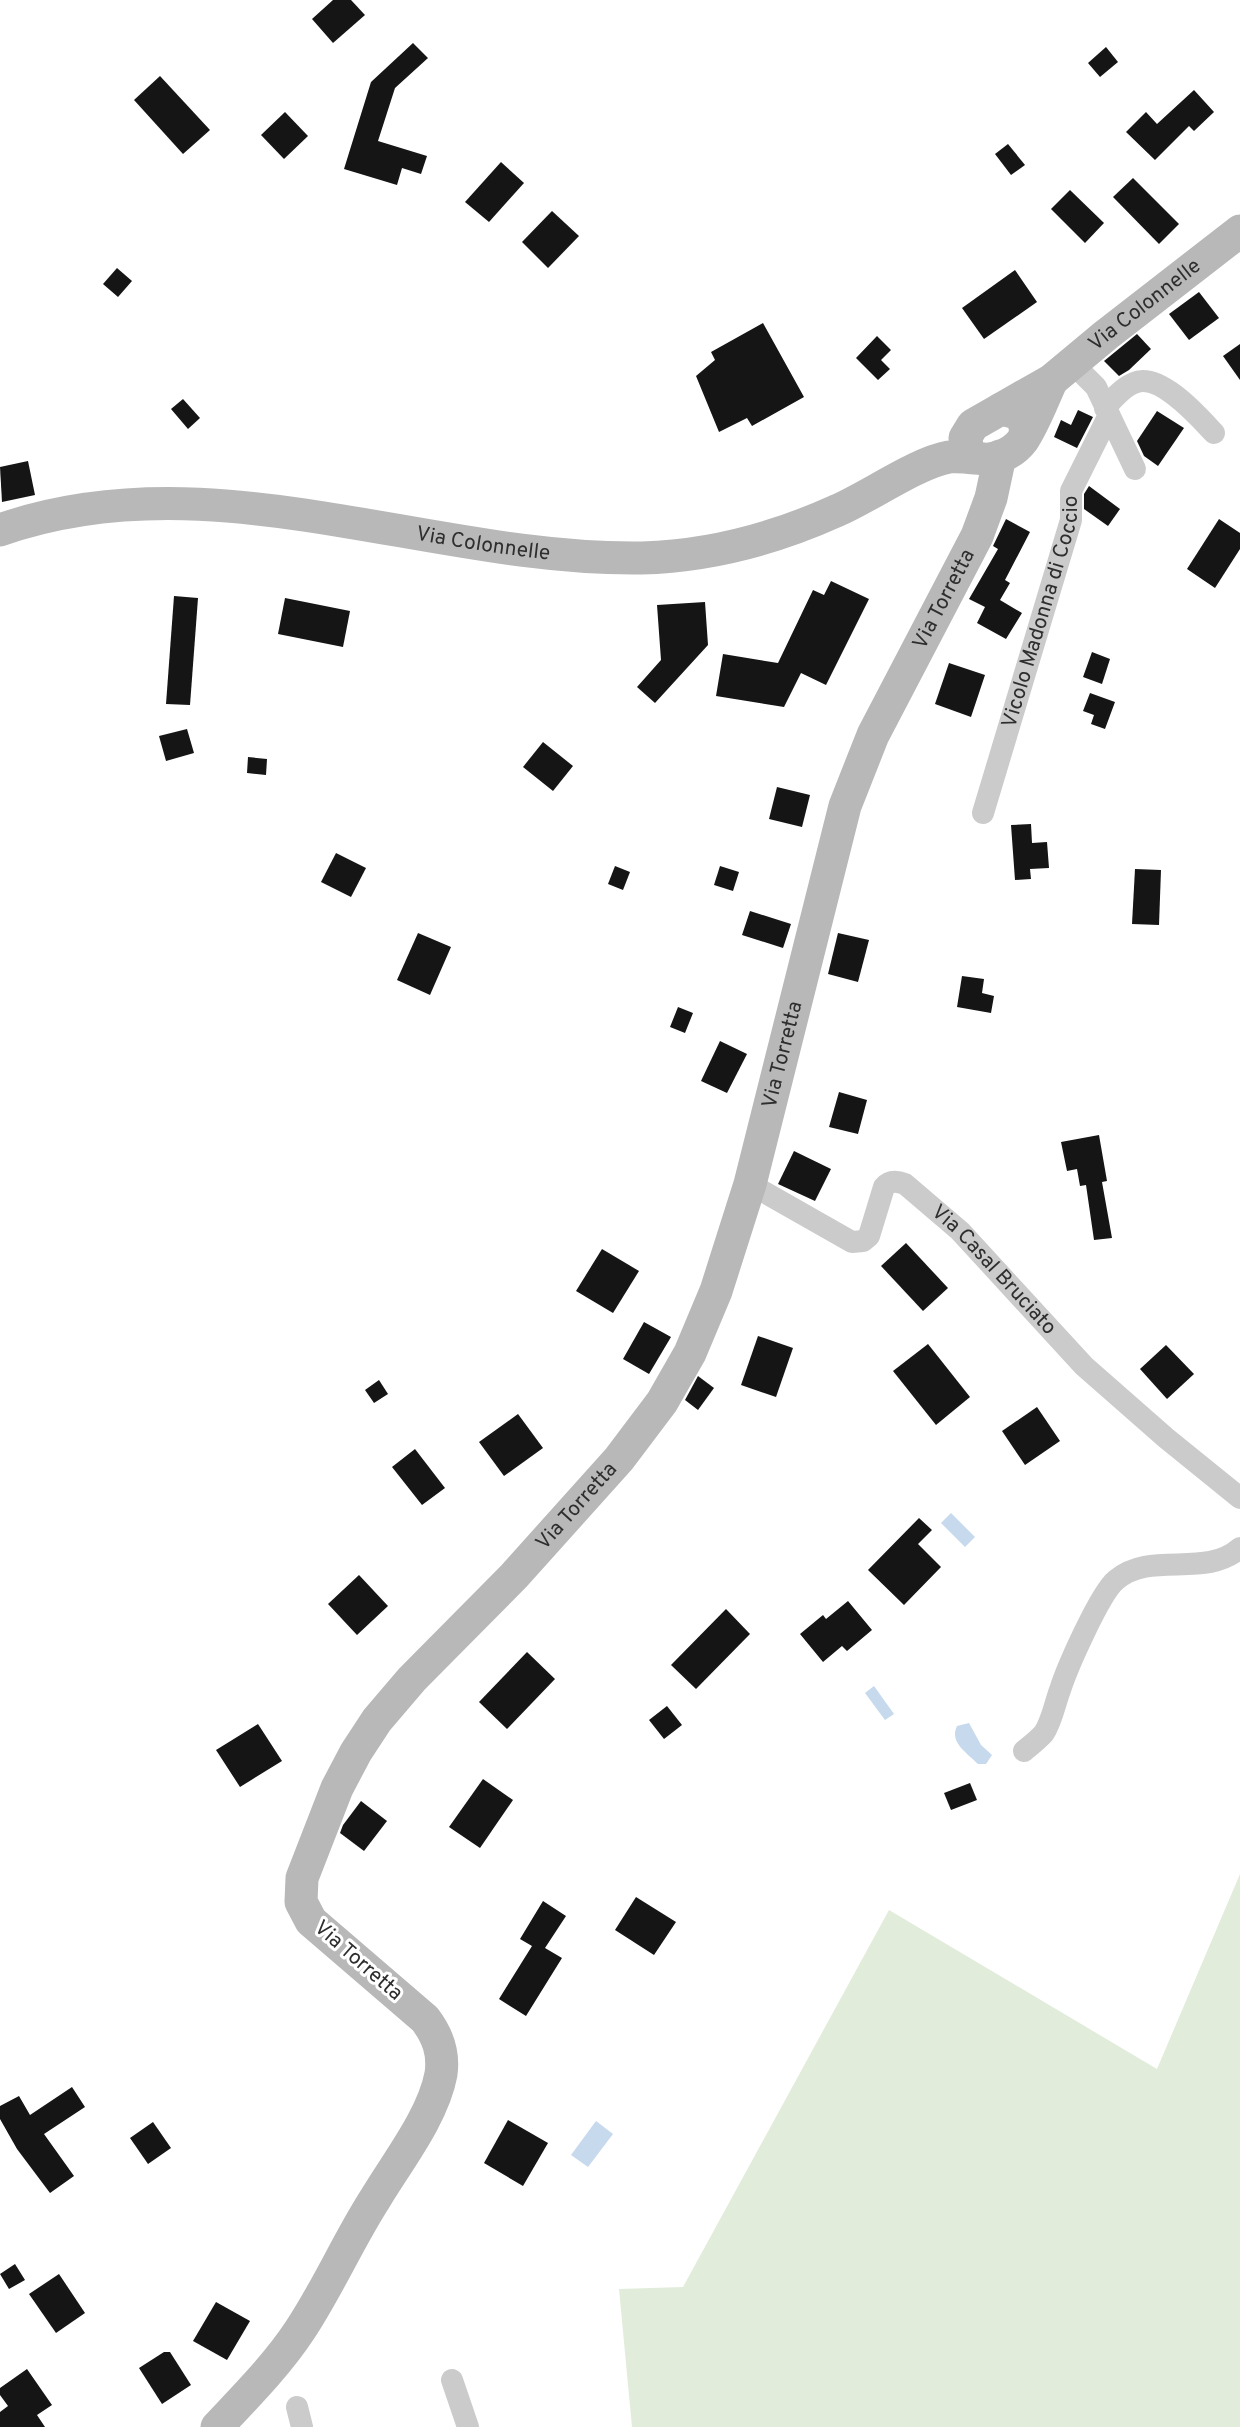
<svg xmlns="http://www.w3.org/2000/svg" width="1240" height="2427" font-family="Overpass,sans-serif">
<rect width="100%" height="100%" fill="#fff"/>
<!-- green -->
<polygon fill="#e2ecdb" points="1240,1874 1240,2427 632,2427 619,2289 683,2287 889,1910 1157,2069"/>
<!-- water -->
<g fill="#c6d9ed">
<polygon points="951,1513 975,1537 965,1547 941,1523"/>
<polygon points="874,1686 894,1714 885,1720 865,1693"/>
<path d="M969,1723l12,22 11,10 -6,9h-8c-11,-11 -29,-22 -21,-38z"/>
<polygon points="596,2121 613,2134 588,2167 571,2155"/>
</g>
<!-- building -->
<g fill="#151515">
<polygon points="333,0 351,0 365,15 333,43 312,19"/>
<polygon points="413,43 428,58 395,88 378,141 427,156 421,174 402,168 397,185 344,169 371,82"/>
<polygon points="1106,47 1118,62 1100,77 1088,63"/>
<polygon points="160,76 210,130 183,154 134,100"/>
<polygon points="1194,90 1214,112 1194,131 1189,126 1155,160 1126,132 1146,112 1157,124"/>
<polygon points="285,112 308,136 284,159 261,135"/>
<polygon points="1008,144 1025,165 1011,175 995,154"/>
<polygon points="501,162 524,183 489,222 465,202"/>
<polygon points="1133,178 1179,224 1159,244 1113,197"/>
<polygon points="1070,190 1104,223 1085,243 1051,209"/>
<polygon points="552,211 579,236 548,268 522,242"/>
<polygon points="117,268 132,281 118,297 103,284"/>
<polygon points="1015,270 1037,302 984,339 962,308"/>
<polygon points="1199,292 1219,318 1189,340 1169,314"/>
<polygon points="763,323 804,397 752,426 747,418 719,432 696,376 715,360 711,352"/>
<polygon points="1137,334 1151,349 1129,370 1119,376 1104,361"/>
<polygon points="877,336 891,350 881,360 890,369 878,380 856,358"/>
<polygon points="1240,344 1240,380 1223,356"/>
<polygon points="183,399 200,418 188,429 171,409"/>
<polygon points="1078,410 1093,417 1077,448 1054,437 1061,420 1071,425"/>
<polygon points="1157,411 1184,428 1158,466 1144,456 1137,441"/>
<polygon points="28,461 35,495 2,502 0,467"/>
<polygon points="1089,486 1120,509 1108,526 1084,509 1084,494"/>
<polygon points="1006,519 1030,532 1005,580 1010,583 1000,600 1022,613 1006,639 977,623 985,607 969,599 998,549 993,546"/>
<polygon points="1219,519 1240,533 1240,549 1215,588 1187,569"/>
<polygon points="831,581 869,599 826,685 801,673 784,707 716,696 723,654 778,663 813,590 824,595"/>
<polygon points="174,596 198,598 190,705 166,704"/>
<polygon points="285,598 350,611 343,647 278,634"/>
<polygon points="705,602 708,645 655,703 637,687 661,660 657,605"/>
<polygon points="1092,652 1110,659 1102,684 1083,677"/>
<polygon points="949,663 985,675 971,717 935,704"/>
<polygon points="1090,693 1115,702 1105,729 1091,724 1094,715 1083,711"/>
<polygon points="187,729 194,753 166,761 159,736"/>
<polygon points="543,742 573,766 553,791 523,767"/>
<polygon points="248,757 267,759 266,775 247,773"/>
<polygon points="777,787 810,795 802,827 769,819"/>
<polygon points="1031,824 1032,843 1047,842 1049,868 1030,869 1031,879 1015,880 1011,825"/>
<polygon points="336,853 366,868 351,897 321,882"/>
<polygon points="615,866 630,872 623,890 608,884"/>
<polygon points="720,866 739,872 733,891 714,885"/>
<polygon points="1135,869 1161,870 1159,925 1132,924"/>
<polygon points="750,911 791,924 783,948 742,935"/>
<polygon points="418,933 451,947 430,995 397,980"/>
<polygon points="838,933 869,940 858,982 828,974"/>
<polygon points="962,976 984,979 982,993 994,996 991,1013 957,1007"/>
<polygon points="678,1007 693,1013 685,1033 670,1027"/>
<polygon points="720,1041 747,1054 727,1093 701,1081"/>
<polygon points="839,1092 867,1100 858,1134 829,1127"/>
<polygon points="1099,1135 1107,1181 1102,1182 1112,1238 1094,1240 1086,1185 1080,1186 1077,1169 1067,1171 1061,1142"/>
<polygon points="794,1151 831,1169 815,1201 778,1184"/>
<polygon points="906,1243 948,1288 923,1311 881,1266"/>
<polygon points="602,1249 639,1271 613,1313 576,1291"/>
<polygon points="644,1322 671,1337 649,1374 623,1359"/>
<polygon points="758,1336 793,1348 776,1397 741,1385"/>
<polygon points="928,1344 970,1397 936,1425 893,1371"/>
<polygon points="1166,1345 1194,1374 1167,1399 1140,1369"/>
<polygon points="698,1376 714,1388 698,1410 685,1400"/>
<polygon points="379,1380 388,1394 374,1403 365,1390"/>
<polygon points="1037,1407 1060,1441 1025,1465 1002,1431"/>
<polygon points="518,1414 543,1448 504,1476 479,1442"/>
<polygon points="415,1449 445,1488 422,1505 392,1467"/>
<polygon points="919,1518 932,1530 918,1544 941,1567 904,1605 868,1570"/>
<polygon points="359,1575 388,1606 357,1635 328,1604"/>
<polygon points="848,1601 872,1630 847,1651 842,1646 823,1662 800,1634 823,1615 826,1619"/>
<polygon points="726,1609 750,1634 696,1689 671,1665"/>
<polygon points="527,1652 555,1679 507,1729 479,1702"/>
<polygon points="667,1706 682,1725 664,1739 649,1720"/>
<polygon points="258,1724 282,1761 240,1787 216,1750"/>
<polygon points="483,1779 513,1800 480,1848 449,1827"/>
<polygon points="970,1783 977,1800 951,1810 944,1793"/>
<polygon points="361,1801 387,1821 364,1851 340,1833 343,1825"/>
<polygon points="636,1897 676,1922 654,1955 615,1930"/>
<polygon points="543,1901 566,1916 545,1948 562,1958 526,2016 499,1999 532,1946 520,1939"/>
<polygon points="72,2087 85,2107 44,2134 74,2176 50,2193 17,2149 0,2119 0,2106 19,2096 30,2115"/>
<polygon points="508,2120 548,2143 523,2186 484,2163"/>
<polygon points="153,2122 171,2148 148,2164 130,2138"/>
<polygon points="15,2264 25,2280 9,2289 0,2274"/>
<polygon points="59,2274 85,2313 56,2333 29,2294"/>
<polygon points="216,2302 250,2321 227,2360 193,2341"/>
<polygon points="164,2352 170,2352 191,2385 162,2404 139,2368"/>
<polygon points="27,2369 52,2405 37,2415 45,2427 0,2427 0,2412 8,2406 0,2395 0,2388"/>
</g>
<g fill="none" stroke-linecap="round" stroke-linejoin="round">
<!-- street -->
<g stroke="#cbcbcb" stroke-width="22">
<polyline points="1072,363 1096,387 1135,469"/>
<path d="M1105,408c8,-9 18,-21 29,-25 25,-12 65,34 80,50"/>
<path id="s1" d="M983,813l88,-293v-29l38,-76"/>
<path id="s2" d="M750,1184l102,58 11,-1 6,-5 15,-49c6,-7 13,-6 21,-3l55,47 124,135 82,72 74,60"/>
<path d="M1024,1751c6,-5 15,-12 20,-18 8,-12 11,-30 16,-43 7,-22 40,-97 56,-110 35,-30 89,-1 124,-32"/>
<polyline points="452,2380 468,2427"/>
<polyline points="297,2407 302,2427"/>
</g>
<!-- secondary -->
<g stroke="#b8b8b8" stroke-width="33">
<path id="s3" d="M1001,409l51,-29 54,-45 134,-104"/>
<path d="M1024,438l2,-9 -5,-15 -20,-5 -28,16 -8,13 4,15c16,14 43,2 54,-13 12,-18 20,-41 29,-60"/>
<path id="s4" d="M0,530c211,-74 429,31 642,28 69,-2 132,-19 194,-47 33,-14 80,-48 113,-54 8,-1 17,0 26,1"/>
<path id="s5" d="M217,2427c29,-31 60,-62 83,-97 28,-42 48,-89 75,-131 22,-37 58,-82 66,-125 3,-21 -3,-38 -16,-55l-114,-98 -10,-19 1,-24 35,-90 19,-36 21,-32 35,-41 102,-103 105,-117 43,-57 28,-49 26,-62 34,-107 95,-378 28,-71 104,-199 14,-38 9,-42"/>
</g>
</g>
<g text-anchor="middle" dominant-baseline="central" stroke-width="6" stroke-linejoin="round" paint-order="stroke">
<!-- street labels -->
<g font-size="21" fill="#2e2e2e" stroke="#fff">
<text stroke="none"><textPath href="#s3" startOffset="178">Via Colonnelle</textPath></text>
<text stroke="none"><textPath href="#s4" startOffset="489">Via Colonnelle</textPath></text>
<text stroke="none"><textPath href="#s5" startOffset="2134">Via Torretta</textPath></text>
<text stroke="none"><textPath href="#s1" startOffset="210">Vicolo Madonna di Coccio</textPath></text>
<text stroke="none"><textPath href="#s5" startOffset="1648">Via Torretta</textPath></text>
<text stroke="none"><textPath href="#s2" startOffset="334">Via Casal Bruciato</textPath></text>
<text stroke="none"><textPath href="#s5" startOffset="1144">Via Torretta</textPath></text>
<text transform="translate(358 1961) rotate(41)">Via Torretta</text>
</g>
</g>
</svg>
